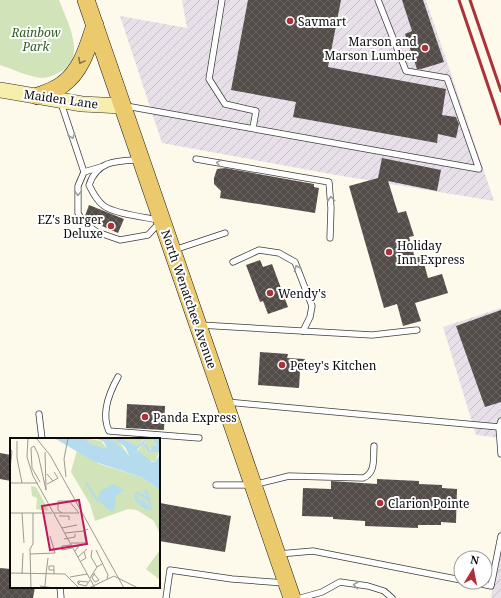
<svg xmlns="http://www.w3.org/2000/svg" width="501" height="598" font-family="'Noto Serif',serif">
<defs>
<pattern id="industrial-furrows" width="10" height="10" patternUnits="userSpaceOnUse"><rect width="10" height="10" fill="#e8e0e9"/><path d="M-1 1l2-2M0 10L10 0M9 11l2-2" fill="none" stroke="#c6bfc6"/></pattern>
<pattern id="building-cross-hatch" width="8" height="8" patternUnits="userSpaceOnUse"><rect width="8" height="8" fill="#534c49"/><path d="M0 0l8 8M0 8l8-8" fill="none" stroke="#67615f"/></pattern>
</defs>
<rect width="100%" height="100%" fill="#fdf9eb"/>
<!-- industrial -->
<g fill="url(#industrial-furrows)">
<polygon points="182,0 426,0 494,201 336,175 162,143 120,16 187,28"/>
<polygon points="501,308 501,438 476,435 443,327"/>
<polygon points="501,529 501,598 491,598"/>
</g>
<!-- green -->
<path fill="#d0e3b9" d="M0,0h59c8,21 29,59 1,72 -6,3 -12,6 -18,6 -14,-1 -29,-9 -42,-13z"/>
<!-- building -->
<g fill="url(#building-cross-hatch)">
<polygon points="248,0 341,0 328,67 446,89 442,115 456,117 459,124 456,138 438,134 437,143 293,117 296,102 231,90"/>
<polygon points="402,0 423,0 444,62 421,69 417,69 405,34 412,31"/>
<polygon points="382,158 441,170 437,191 388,181 398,213 406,211 414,236 409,237 415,258 422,256 428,278 442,274 448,293 415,303 421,321 403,326 397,304 384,308 349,186 378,178"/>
<polygon points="225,168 314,184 314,187 319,188 315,213 220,198 221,191 214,184 214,178 217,169"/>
<polygon points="89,205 124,219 118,233 86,219 85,216"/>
<polygon points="260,260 263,267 272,264 288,307 268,314 263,301 260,302 246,265"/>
<polygon points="501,310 501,402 485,407 456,326"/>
<polygon points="260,352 288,354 287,358 305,359 304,371 300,371 299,388 258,385"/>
<polygon points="127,404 165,406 164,430 126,428"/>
<polygon points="0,453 11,455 11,481 0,479"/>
<polygon points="377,479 419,481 419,484 442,485 442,488 457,489 456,523 441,522 441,525 418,525 418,528 365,526 365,521 333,519 333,517 302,516 303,488 331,489 331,481 377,484"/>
<polygon points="160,503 231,516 225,552 159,541"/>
<polygon points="0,568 11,569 11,587 35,587 33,598 0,598"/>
</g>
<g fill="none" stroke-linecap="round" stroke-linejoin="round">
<defs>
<g id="service">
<polyline points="222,0 209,79 225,104 256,111 253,128"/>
<polyline points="61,103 84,172"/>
<polyline points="126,106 479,169 447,78 406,71 378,0"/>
<polyline points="196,159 329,182 331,208 330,238"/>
<path d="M138,160c-23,1 -41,1 -49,25 4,8 8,16 15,21 11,8 40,11 55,14"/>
<polyline points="101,167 84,172 78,186 78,213 83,222 97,232 120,240 148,235 160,222"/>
<polyline points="174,250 225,233"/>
<polyline points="233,262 259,250 279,253 295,262 312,306 310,317 303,331"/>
<polyline points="200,325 372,335 417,330"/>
<path d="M118,377c-9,16 -17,37 -9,54l90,7"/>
<polyline points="227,402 499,427"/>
<polyline points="39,414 42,439"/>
<polyline points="501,421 499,427 501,454"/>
<path d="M216,485h37l36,-9 74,2c13,-5 10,-19 11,-32"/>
<polyline points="279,554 313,551 461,580"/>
<polyline points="472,582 491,586 501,536"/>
<polyline points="60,587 61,598"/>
<polyline points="166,598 170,570 232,579 285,583"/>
<polyline points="301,598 322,592 340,582 368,586 384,591 392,598"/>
</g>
<polyline id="secondary" points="0,90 82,104 122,106"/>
<g id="primary">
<polyline points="86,0 292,598"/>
<path d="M38,96c8,-3 18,-6 25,-12 19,-14 25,-38 32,-59"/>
</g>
</defs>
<!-- service casing -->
<use href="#service" stroke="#3e3e3e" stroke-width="7"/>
<!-- secondary casing -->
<use href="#secondary" stroke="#2d2d2d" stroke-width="16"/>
<!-- primary casing -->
<use href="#primary" stroke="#1c1c1c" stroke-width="18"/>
<!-- service -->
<use href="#service" stroke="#fff" stroke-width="5.5"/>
<!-- secondary -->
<use href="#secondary" stroke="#f7edac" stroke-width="15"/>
<!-- primary -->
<use href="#primary" stroke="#ebca6e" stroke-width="17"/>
<!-- rail -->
<g stroke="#ac323a" stroke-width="3">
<polyline points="459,0 501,124"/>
<polyline points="470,0 501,91"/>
</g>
</g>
<!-- one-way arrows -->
<defs><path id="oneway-chevron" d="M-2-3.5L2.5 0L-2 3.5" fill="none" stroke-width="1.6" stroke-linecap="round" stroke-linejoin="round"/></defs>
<use stroke="#867441" href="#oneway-chevron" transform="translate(81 61) rotate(118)"/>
<g stroke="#9d9d9d">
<use href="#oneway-chevron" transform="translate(72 136) rotate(71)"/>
<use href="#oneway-chevron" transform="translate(219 163) rotate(-170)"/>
<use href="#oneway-chevron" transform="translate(78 193) rotate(91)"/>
<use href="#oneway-chevron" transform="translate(331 199) rotate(-95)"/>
<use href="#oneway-chevron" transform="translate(297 268) rotate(-112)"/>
<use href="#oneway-chevron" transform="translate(356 585) rotate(-172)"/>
</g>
<!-- markers -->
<g fill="#ac323a" stroke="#fff" stroke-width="1.5">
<circle cx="290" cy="21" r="4"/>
<circle cx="425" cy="48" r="4"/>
<circle cx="111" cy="226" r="4"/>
<circle cx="389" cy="252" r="4"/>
<circle cx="270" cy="293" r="4"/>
<circle cx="282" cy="365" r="4"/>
<circle cx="145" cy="417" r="4"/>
<circle cx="380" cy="503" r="4"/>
</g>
<g text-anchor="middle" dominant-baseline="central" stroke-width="4" stroke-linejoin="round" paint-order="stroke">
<!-- poi labels -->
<g font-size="12" fill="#0b0b0b" stroke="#fff" text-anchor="start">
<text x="298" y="21">Savmart</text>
<text x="417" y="41" text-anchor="end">Marson and<tspan x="417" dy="14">Marson Lumber</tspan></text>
<text x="103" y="219" text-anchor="end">EZ's Burger<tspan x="103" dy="14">Deluxe</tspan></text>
<text x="397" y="245">Holiday<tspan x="397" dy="14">Inn Express</tspan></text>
<text x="278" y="293">Wendy's</text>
<text x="290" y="365">Petey's Kitchen</text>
<text x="153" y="417">Panda Express</text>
<text x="388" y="503">Clarion Pointe</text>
</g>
<!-- park labels -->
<g font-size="12" font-style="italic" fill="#305b23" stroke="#fff">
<text x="36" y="32">Rainbow<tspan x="36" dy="14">Park</tspan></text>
</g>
<!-- street labels -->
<g font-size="12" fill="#0b0b0b" stroke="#fff">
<text transform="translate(61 99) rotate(8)">Maiden Lane</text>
<text transform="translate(189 299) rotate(71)">North Wenatchee Avenue</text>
</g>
</g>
<!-- overview -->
<g transform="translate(10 438)">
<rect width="150" height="150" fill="#fdf9eb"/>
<path d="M134.5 5a5.5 5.5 0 1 1 11 0a5.5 5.5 0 1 1-11 0ZM75,0l16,3 7,9 -18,-6zM101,0l6,1 13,18 -3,-1zM110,0h26l-10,8zM132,6l5,5 12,2 -3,10h-7l-12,-9zM67,12l22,14 42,13 19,13v44l-6,-13 -17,-11 -9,-1 -33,12 -5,-17 -19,-32zM21,48l5,1 12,22 -1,2 -11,-2 1,-11 -5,-2zM150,112v30l-14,-11z" fill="#d0e3b9"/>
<path d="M44,0h31l5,6 17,5 -3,-7 -9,-4h16l19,19 -5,-10 -12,-9h8l15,8 11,-8 -3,5 7,7v-3l5,-2 -3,-7h7v14h-11l-7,-8 -5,6 15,12 4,-1 4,-7v36l-19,-13 -46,-15zM102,46l12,6 -8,6 -2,13 -3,3 -13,-12 2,-8zM133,52h3l3,5 3,15 -7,-1 -11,-10 2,-8 12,6zM126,55l12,8 3,8 -12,-13 3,5h-3z" fill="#b5dbef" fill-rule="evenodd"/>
<path fill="none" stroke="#b5dbef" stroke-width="2" d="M76,45l12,18"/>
<path fill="none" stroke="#9c9a91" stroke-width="1" d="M18,0l-1,19 6,19 62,112M26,0l14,17 74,133M7,3v17l5,25M0,11l2,2 -2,18M56,39l-2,-18 4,-21M43,43l5,-3 -4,-6M30,44l-8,-14 -1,-20 3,-2 4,8 8,36 -1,-38M0,45h28M37,46l6,-3 -6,-7M0,59v13M0,75h42M12,75l2,30M44,75h25l-10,-12h-11v9l4,3M49,78h10v4M52,90l15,-3M55,95l19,-2M54,101l11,-2v-3M61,105h15l-2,-12 4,-2M61,107l-9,1v4l10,-2M61,109l8,-1 -4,5M82,112l-1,7 6,10 5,-3M86,112l12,25 -1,4M20,116l25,-1 -5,-17M68,119l9,-8M71,123l5,-3 -2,-6M0,135l55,1 14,14M12,136l1,-21M36,136l2,-16M44,136v-8h-5v4h5M84,136l5,6 -4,2 -3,-4 2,-4 1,-1M60,139l17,-3M80,140l7,-11M70,144l-2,2 8,2 4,-6M68,146v-3l10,1M30,148l14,2M35,148l1,-12M21,150l-1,-39 3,-5v-31M79,150l25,-12 24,12"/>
<path fill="#c2185b" fill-opacity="0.15" stroke="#c2185b" stroke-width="2" d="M69,62l8,44 -37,6 -8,-44z"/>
<rect width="150" height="150" fill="none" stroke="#0b0b0b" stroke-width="2"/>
</g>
<!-- north arrow -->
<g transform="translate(473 570) rotate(10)"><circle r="19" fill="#ffffff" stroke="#9d9d9d"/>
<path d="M0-3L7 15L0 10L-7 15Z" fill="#ac323a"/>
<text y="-6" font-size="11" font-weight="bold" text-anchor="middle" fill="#0b0b0b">N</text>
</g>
</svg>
